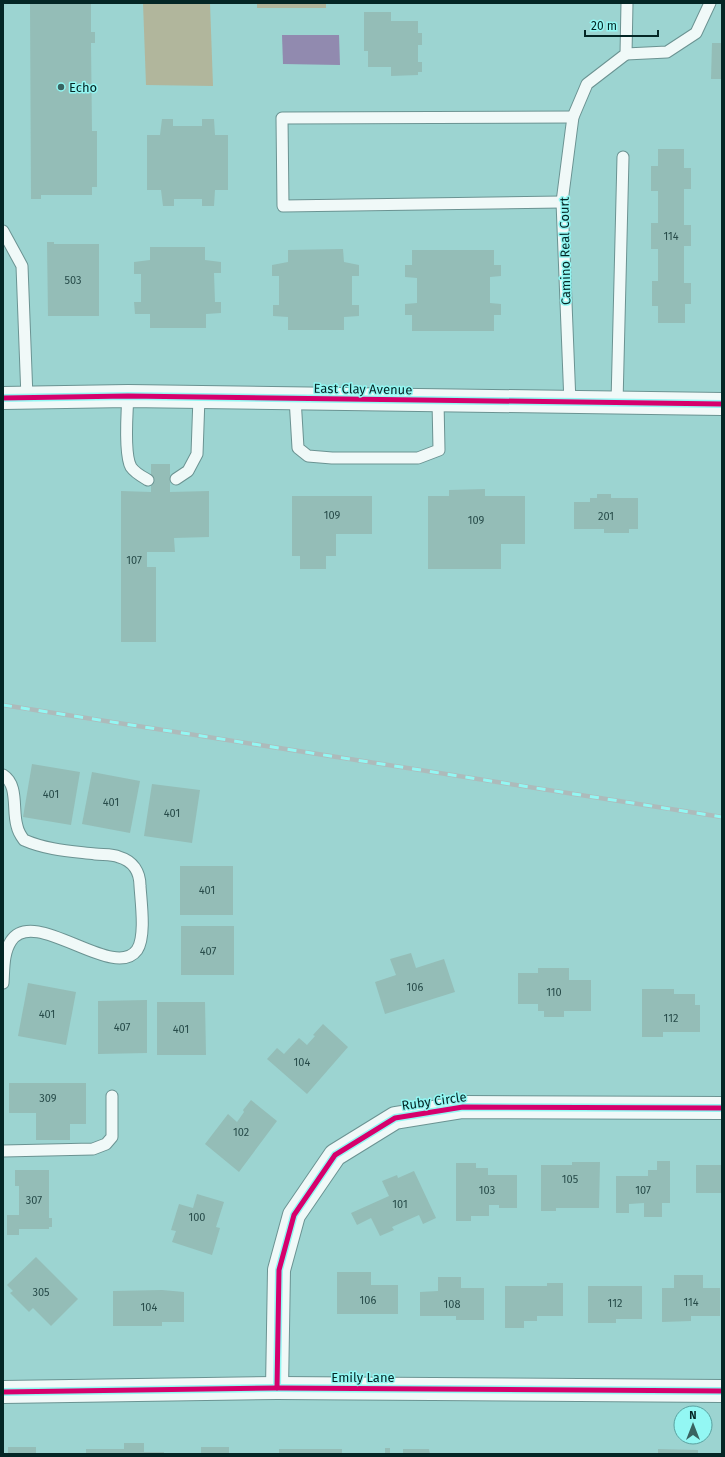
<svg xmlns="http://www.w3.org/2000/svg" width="725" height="1457" font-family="'Fira Sans',sans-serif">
<rect width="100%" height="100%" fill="#9cd4d1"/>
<!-- green -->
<g fill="#b1b69c">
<polygon points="143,3 210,3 213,86 146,85"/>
<rect x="257" y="3" width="69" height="5"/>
</g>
<!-- water -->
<polygon fill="#918aaf" points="282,35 339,35 340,65 283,64"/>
<!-- building -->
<g fill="#94bdb7">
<polygon points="30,3 91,3 91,32 95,32 95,43 91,43 92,131 97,131 97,187 92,187 92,195 41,195 41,199 31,199"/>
<polygon points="364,12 391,12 391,21 418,21 418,33 422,33 422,45 418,45 418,62 422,62 422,72 418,72 418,75 391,76 391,67 368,67 368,51 364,51"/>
<polygon points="712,43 722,43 722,79 711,79"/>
<polygon points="162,119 173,119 173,126 202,126 202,119 214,119 215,135 228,135 228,190 215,190 214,206 202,206 202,199 174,199 174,206 163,206 161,190 147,190 147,135 160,135"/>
<polygon points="658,149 684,149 684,168 691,168 691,189 684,189 684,225 691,225 691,246 684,246 684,283 691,283 691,304 685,304 685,323 658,323 658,306 652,306 652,281 658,281 658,249 651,249 651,223 658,223 658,191 651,191 651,166 658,166"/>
<polygon points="47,242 54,242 54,244 99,244 99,316 48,316"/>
<polygon points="150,247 205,247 205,260 221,262 221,273 214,273 215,302 221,302 221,313 206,314 206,328 150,328 150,314 135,314 134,302 141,302 141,274 134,274 134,262 150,260"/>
<polygon points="343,249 344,262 359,265 359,276 352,276 352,305 359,305 359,316 344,317 344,330 288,330 288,317 273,316 273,305 279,305 279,276 272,276 272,265 288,262 288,250"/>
<polygon points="412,250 494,250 494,265 501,265 501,276 490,277 490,303 501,304 501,315 494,315 494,331 412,331 412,315 405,315 405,304 417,303 417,278 405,277 405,265 412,265"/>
<polygon points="151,464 170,464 170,492 209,491 209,537 174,538 175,552 147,552 147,567 156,567 156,642 121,642 121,491 151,492"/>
<polygon points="485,489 485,496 525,496 525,544 501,544 501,569 428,569 428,496 449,496 449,490"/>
<polygon points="597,494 611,494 611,498 638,498 638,529 629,529 629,533 604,533 604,529 574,529 574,502 590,502 590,498 597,498"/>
<polygon points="292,496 372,496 372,534 336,534 336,556 326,556 326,569 300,569 300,556 292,556"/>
<polygon points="32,764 80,772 71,825 23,817"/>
<polygon points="92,772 140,781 130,833 82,824"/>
<polygon points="152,784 200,790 192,843 144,836"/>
<rect x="180" y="866" width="53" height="49"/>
<rect x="181" y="926" width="53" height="49"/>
<polygon points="411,953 416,968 444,959 455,992 385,1014 375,982 396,975 390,959"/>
<polygon points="538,968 569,968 569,980 591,980 591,1011 564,1011 564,1017 544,1017 544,1011 538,1011 538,1004 518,1004 518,973 538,973"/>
<polygon points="28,983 76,992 66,1045 18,1036"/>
<polygon points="642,989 674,989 674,994 695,994 695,1005 700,1005 700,1032 663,1032 663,1037 642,1037"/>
<polygon points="147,1000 147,1053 98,1054 98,1001"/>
<polygon points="157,1002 205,1002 206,1055 157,1055"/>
<polygon points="323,1024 348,1047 307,1094 267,1059 277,1048 284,1054 299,1038 307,1045 315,1036 313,1035"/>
<polygon points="9,1083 86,1083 86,1124 70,1124 70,1140 36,1140 36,1113 9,1113"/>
<polygon points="251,1100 277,1121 239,1172 205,1144 228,1114 237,1122 244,1112 243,1110"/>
<polygon points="657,1161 670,1161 670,1203 662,1203 662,1217 644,1217 644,1203 629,1204 629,1213 616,1213 616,1176 648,1176 648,1170 657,1170"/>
<polygon points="572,1162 600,1162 599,1208 556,1208 556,1211 541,1211 541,1165 572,1165"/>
<polygon points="456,1163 476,1163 476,1168 488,1168 488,1175 517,1175 517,1208 499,1208 499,1205 489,1205 489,1216 471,1216 471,1221 456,1221"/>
<rect x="696" y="1165" width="26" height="28"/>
<polygon points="15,1170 49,1170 49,1218 52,1218 52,1227 49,1227 49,1229 19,1229 19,1235 7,1235 7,1215 19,1215 19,1186 15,1186"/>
<polygon points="414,1171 436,1218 423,1224 419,1215 392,1227 394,1230 380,1236 371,1218 357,1225 351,1213 389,1196 382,1181 397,1175 398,1178"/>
<polygon points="197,1194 224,1202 216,1227 220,1228 212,1255 172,1242 176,1231 171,1230 179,1204 193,1208"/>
<polygon points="36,1257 78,1299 51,1326 33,1308 29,1312 10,1293 13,1291 7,1285"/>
<polygon points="337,1272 371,1272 371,1285 398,1285 398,1314 337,1314"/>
<polygon points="674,1275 703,1275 703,1288 720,1288 720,1316 691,1316 691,1321 662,1322 662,1288 674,1288"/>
<polygon points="438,1277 461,1277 461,1288 484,1288 484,1320 456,1320 456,1316 420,1316 420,1292 438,1291"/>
<polygon points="547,1283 563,1283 563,1316 537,1316 537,1321 524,1321 524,1328 505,1328 505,1286 547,1286"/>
<polygon points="588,1286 642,1286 642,1319 616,1319 616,1323 588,1323"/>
<polygon points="162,1290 184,1292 184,1322 162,1322 162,1326 113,1326 113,1291"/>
<polygon points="124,1443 144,1443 144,1452 164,1452 164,1454 86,1454 86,1449 124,1449"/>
<rect x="8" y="1447" width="28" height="7"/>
<rect x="201" y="1447" width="28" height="7"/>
<rect x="385" y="1448" width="5" height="6"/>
<rect x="279" y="1449" width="63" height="5"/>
<polygon points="403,1449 429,1449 430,1454 403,1454"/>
<polygon points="658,1449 698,1450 698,1454 658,1454"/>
</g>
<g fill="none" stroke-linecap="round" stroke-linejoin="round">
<defs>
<g id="service">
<polyline points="626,54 667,52 696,33 710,3"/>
<polyline points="562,202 283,206 282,118 573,117"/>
<polyline points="3,231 22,266 27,398"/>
<path d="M128,396c-1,15 -4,59 3,71 4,6 10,9 17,13"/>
<polyline points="295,398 298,448 308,456 332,458 418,458 439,450 438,401"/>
<polyline points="570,403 562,202 571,132 573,117 587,84 626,54 627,3"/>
<polyline points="617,403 623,157"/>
<polyline points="176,479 188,471 197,454 199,397"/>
<path d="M3,775c16,10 9,35 14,51 1,5 4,10 7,14 23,10 46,11 71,14 8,1 17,0 24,3 14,4 21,15 21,29 1,16 6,51 -3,64 -23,32 -103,-45 -126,-9 -8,12 -7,28 -8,42"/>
<polyline points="3,1151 93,1149 106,1144 112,1137 112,1096"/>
</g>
<g id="minor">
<polyline points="277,1388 279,1270 294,1215 335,1155 395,1118 463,1107 722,1108"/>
<polyline points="3,1392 277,1388 722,1391"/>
</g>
<polyline id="tertiary" points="3,398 128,396 722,404"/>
</defs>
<!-- service casing -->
<use href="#service" stroke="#6b9392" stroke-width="13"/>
<!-- minor casing -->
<use href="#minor" stroke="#6b9392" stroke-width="24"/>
<!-- tertiary casing -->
<use href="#tertiary" stroke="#6b9392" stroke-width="24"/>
<!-- service -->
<use href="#service" stroke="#f0f9f8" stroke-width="11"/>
<!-- minor -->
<use href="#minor" stroke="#f0f9f8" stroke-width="22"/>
<!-- tertiary -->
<use href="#tertiary" stroke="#f0f9f8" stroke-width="22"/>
<defs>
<polyline id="rail" points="3,705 722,817"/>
</defs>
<!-- rail casing -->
<use href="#rail" stroke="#adbbbb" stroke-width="4.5"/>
<!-- rail -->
<use href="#rail" stroke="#93f7f3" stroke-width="3" stroke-dasharray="9" stroke-linecap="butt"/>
<defs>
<g id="cycleway">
<polyline points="3,398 128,396 722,404"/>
<polyline points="277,1388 279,1270 294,1215 335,1155 395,1118 463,1107 722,1108"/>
<polyline points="3,1392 277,1388 722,1391"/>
</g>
</defs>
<!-- cycleway casing -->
<use href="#cycleway" stroke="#93f7f3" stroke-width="8"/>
<!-- cycleway -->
<use href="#cycleway" stroke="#d6006c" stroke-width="5"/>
</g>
<!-- markers -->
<circle fill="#396361" stroke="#93f7f3" stroke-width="1.5" cx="61" cy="87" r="4"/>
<g text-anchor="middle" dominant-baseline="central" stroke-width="3" stroke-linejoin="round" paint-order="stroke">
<!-- number labels -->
<g font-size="11" fill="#284c4a">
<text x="671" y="236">114</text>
<text x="73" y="280">503</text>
<text x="332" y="515">109</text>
<text x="606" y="516">201</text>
<text x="476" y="520">109</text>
<text x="134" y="560">107</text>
<text x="51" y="794">401</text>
<text x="111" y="802">401</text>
<text x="172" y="813">401</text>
<text x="207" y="890">401</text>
<text x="208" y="951">407</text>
<text x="415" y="987">106</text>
<text x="554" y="992">110</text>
<text x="47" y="1014">401</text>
<text x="671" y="1018">112</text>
<text x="122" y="1027">407</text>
<text x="181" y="1029">401</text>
<text x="302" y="1062">104</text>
<text x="48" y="1098">309</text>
<text x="241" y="1132">102</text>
<text x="570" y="1179">105</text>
<text x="487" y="1190">103</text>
<text x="643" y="1190">107</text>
<text x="34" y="1200">307</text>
<text x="400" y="1204">101</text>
<text x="197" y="1217">100</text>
<text x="41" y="1292">305</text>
<text x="368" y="1300">106</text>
<text x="691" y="1302">114</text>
<text x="615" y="1303">112</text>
<text x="452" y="1304">108</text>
<text x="149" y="1307">104</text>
</g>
<!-- poi labels -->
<g font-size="13" fill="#042625" stroke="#93f7f3" text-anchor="start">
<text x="69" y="87">Echo</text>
</g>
<!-- street labels -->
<g font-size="13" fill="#042625" stroke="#93f7f3">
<text transform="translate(565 251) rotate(-91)">Camino Real Court</text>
<text transform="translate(363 389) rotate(1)">East Clay Avenue</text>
<text transform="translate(434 1101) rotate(-8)">Ruby Circle</text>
<text x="363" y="1377">Emily Lane</text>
</g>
</g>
<!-- border -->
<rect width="725" height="1457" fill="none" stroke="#042625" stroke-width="8"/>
<!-- north arrow -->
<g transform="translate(693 1425)"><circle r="19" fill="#93f7f3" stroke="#5aa3a1"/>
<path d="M0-3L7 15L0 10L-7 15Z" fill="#396361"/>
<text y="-6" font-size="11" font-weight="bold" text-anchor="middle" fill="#042625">N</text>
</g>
<!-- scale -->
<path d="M585 30v6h73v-6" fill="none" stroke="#042625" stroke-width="2"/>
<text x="591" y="30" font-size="12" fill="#042625" stroke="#93f7f3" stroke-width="3" paint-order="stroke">20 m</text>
</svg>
